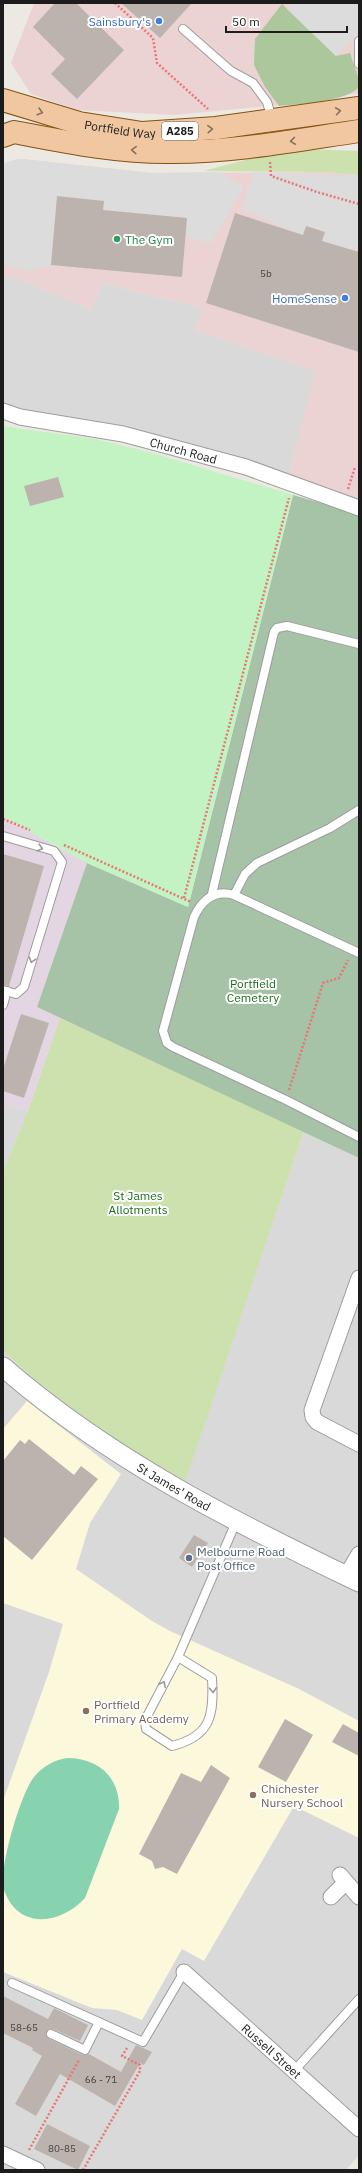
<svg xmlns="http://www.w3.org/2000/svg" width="362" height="2173" font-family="'IBM Plex Sans',sans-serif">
<rect width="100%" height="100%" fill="#ece8e2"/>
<!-- residential -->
<g fill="#dad9d9">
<polygon points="3,276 18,279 91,309 102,283 203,308 195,330 316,371 287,482 3,412"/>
<polygon points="3,1104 28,1111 3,1172"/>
<polygon points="304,1131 359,1158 359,2155 346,2170 3,2170 3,1351 34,1379 104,1434 185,1481"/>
</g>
<!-- commercial -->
<g fill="#ebd3d4">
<polygon points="34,3 359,3 359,93 303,103 174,115 77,110 31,94 11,63"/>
<polygon points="22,159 152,173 324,172 359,175 359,503 287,482 315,371 195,330 203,308 102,283 91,309 18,279 3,276 3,164 14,160"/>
</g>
<!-- industrial -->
<polygon fill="#e4d5e3" points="3,817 87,863 37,1007 60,1018 28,1111 3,1104"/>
<!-- education -->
<polygon fill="#fbf8dc" points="27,1401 121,1474 90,1523 76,1569 152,1621 170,1631 299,1689 359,1721 359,1838 294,1806 204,1961 182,1949 142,2020 117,2010 92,2008 3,1972 3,1801 49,1672 63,1624 3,1603 3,1429"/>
<!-- grass -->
<g fill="#cce1ad">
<polygon points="306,149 359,151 359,175 324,172 203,171 280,151"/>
<polygon points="60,1018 304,1131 185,1482 104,1434 34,1379 3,1351 3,1172 28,1111"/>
</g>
<!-- forest -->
<path fill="#acc79b" d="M282,4l54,52 14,-3 8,24v11c-15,14 -58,16 -79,18l-14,-19 -11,-22 1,-26z"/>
<!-- cemetery -->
<polygon fill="#a6c2a7" points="293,495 359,514 359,1158 37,1007 87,863 188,907"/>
<!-- park -->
<polygon fill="#c3f3c2" points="3,426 95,439 149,452 293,495 188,907 87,863 3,817"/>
<!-- pitch -->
<path fill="#88d3af" d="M67,1758c31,0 53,19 52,51l-34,89c-26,28 -69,32 -82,-11 -3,-22 17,-92 31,-110 9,-11 20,-17 33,-19z"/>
<!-- parking -->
<g fill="#dcdcdc">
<polygon points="293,3 359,3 359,32 336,56 287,9"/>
<polygon points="22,159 152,173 220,172 244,187 211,243 186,237 187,218 103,210 104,201 57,196 51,265 28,271 3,265 3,164 14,160"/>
<polygon points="254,172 359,176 359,252 322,241 325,233 303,235 242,209"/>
</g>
<!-- building -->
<g fill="#bcb3af">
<polygon points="55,3 76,3 124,50 77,99 51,74 65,59 33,27"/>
<polygon points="121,3 192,3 160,38"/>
<polygon points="57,196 104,201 103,210 187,218 182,277 51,265"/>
<polygon points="235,213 303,235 306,226 325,232 322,241 359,252 359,352 206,303"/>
<polygon points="58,477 64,497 30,506 24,486"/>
<polygon points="3,854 44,866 9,986 3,985"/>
<polygon points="21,1014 49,1023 24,1098 3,1091 3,1069"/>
<polygon points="29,1439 74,1475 81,1466 98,1479 32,1560 3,1536 3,1461 20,1440 25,1444"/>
<polygon points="194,1535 208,1543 192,1567 179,1558"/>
<polygon points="285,1719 313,1735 286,1782 258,1767"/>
<polygon points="343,1724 359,1733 359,1756 332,1742"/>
<polygon points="211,1765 230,1778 177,1874 163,1867 155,1869 152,1861 139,1854 181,1773 201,1782"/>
<polygon points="3,1996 48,2019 54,2008 88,2025 80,2041 53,2029 48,2030 46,2035 49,2039 83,2055 89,2054 121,2072 136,2045 152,2052 144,2065 140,2063 115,2106 60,2074 36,2116 15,2104 42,2056 32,2050 33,2048 3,2033"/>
<polygon points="47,2124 90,2146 78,2170 34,2149"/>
</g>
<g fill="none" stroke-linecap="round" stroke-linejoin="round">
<defs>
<g id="service">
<polyline points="183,29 231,71 253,83 267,102 272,119"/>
<polyline points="359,41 359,64"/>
<path d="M359,810l-29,18 -73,35 -12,11 -11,21c-20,-6 -32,5 -40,22l-31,114 4,12 6,4 113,53 73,37"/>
<polyline points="3,836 54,851 62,862 24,987 16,994 3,990"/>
<polyline points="212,894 274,632 277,628 287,626 359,644"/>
<polyline points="234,895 359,953"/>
<polyline points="3,1005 7,991"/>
<path d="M178,1657l34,21c2,36 0,58 -40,68l-26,-17 -1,-9 33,-63 58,-135"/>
<polyline points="12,1983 143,2042 184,1972"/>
<polyline points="51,2034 85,2050 99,2022"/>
<polyline points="294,2071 359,1999"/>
</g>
<g id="minor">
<path id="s1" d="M3,411l17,6 103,17 123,33 113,41"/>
<polyline points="359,1278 312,1410 313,1417 317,1422 359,1444"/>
<polyline points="346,1576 359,1554"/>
<polyline points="340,1875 359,1897"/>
<polyline points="331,1897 346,1882"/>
<path id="s2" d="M184,1972l175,157"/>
<polyline points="3,2154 37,2170"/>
</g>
<g id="tertiary">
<path id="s3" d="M3,1367c107,93 229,154 356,215"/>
</g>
<g id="primary">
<path id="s4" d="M3,100l76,23 63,10 74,-5 143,-20"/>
<path d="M3,136l11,-4c52,10 105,21 159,20 62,0 125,-12 186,-21"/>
</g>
</defs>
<!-- service casing -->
<use href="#service" stroke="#9d9d9d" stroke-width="10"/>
<!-- minor casing -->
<use href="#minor" stroke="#9d9d9d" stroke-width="17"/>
<!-- tertiary casing -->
<use href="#tertiary" stroke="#9d9d9d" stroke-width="21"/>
<!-- primary casing -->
<use href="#primary" stroke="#84520f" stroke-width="24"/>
<!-- path -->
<g stroke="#ea7575" stroke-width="2.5" stroke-dasharray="2 2" stroke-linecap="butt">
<polyline points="115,3 153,38 157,63 208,109"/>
<polyline points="270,162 271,176 317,192 359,204"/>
<polyline points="348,489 355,467"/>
<polyline points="3,819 30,830"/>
<polyline points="64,845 191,902"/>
<polyline points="184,898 289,498"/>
<polyline points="289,1090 323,983 339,978 348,960"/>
<polyline points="29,2150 79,2060"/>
<polyline points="83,2170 140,2071 140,2065 122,2056 127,2048"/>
</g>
<!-- service -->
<use href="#service" stroke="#fff" stroke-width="8"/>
<!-- minor -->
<use href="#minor" stroke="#fff" stroke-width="15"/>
<!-- tertiary -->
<use href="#tertiary" stroke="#fff" stroke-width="19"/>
<!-- primary -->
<use href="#primary" stroke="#f1c7a2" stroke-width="22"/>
</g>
<!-- one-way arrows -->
<defs><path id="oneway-chevron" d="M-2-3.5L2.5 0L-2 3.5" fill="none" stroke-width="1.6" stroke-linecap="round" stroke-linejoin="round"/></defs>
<g stroke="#86725f">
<use href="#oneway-chevron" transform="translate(338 111) rotate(-8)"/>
<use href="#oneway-chevron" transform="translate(40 112) rotate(16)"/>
<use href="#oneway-chevron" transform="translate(210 129) rotate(-4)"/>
<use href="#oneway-chevron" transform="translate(293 141) rotate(172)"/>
<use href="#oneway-chevron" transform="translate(134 150) rotate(-176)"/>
</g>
<g stroke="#999">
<use href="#oneway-chevron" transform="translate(40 848) rotate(17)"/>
<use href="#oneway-chevron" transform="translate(32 960) rotate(107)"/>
<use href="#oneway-chevron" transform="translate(163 1684) rotate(-63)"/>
<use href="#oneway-chevron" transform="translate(213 1690) rotate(87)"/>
</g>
<!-- markers -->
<g fill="#3f7fe0" stroke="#fff" stroke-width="1.5">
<circle cx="159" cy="21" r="4"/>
<circle cx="345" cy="298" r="4"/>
</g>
<circle fill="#2e9e5b" stroke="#fff" stroke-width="1.5" cx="117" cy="239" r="4"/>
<circle fill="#5c6f8a" stroke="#fff" stroke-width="1.5" cx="189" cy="1558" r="4"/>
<g fill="#8d6e63" stroke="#fff" stroke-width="1.5">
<circle cx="86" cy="1711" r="4"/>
<circle cx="253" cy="1795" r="4"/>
</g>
<g text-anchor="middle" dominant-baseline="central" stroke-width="4" stroke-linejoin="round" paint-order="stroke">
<!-- number labels -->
<g font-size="10" fill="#444241">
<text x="266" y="273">5b</text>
<text x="24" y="2027">58-65</text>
<text x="101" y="2079">66 - 71</text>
<text x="62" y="2148">80-85</text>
</g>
<!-- shield labels -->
<rect fill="#fff" stroke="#606060" stroke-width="1" x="162" y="122" width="36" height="18" rx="3"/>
<g font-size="11" font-weight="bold" fill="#1c1c1c">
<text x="180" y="131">A285</text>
</g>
<!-- shop labels -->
<g font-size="12" fill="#366cbe" stroke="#fff" text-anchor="end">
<text x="151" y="21">Sainsbury's</text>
<text x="337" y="298">HomeSense</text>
</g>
<!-- street labels -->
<g font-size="12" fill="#1c1c1c" stroke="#fff">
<text stroke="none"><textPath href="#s4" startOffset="121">Portfield Way</textPath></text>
<text stroke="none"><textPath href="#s1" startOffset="185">Church Road</textPath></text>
<text stroke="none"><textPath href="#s3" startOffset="209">St James' Road</textPath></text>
<text stroke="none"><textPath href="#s2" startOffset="118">Russell Street</textPath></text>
</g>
<!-- leisure labels -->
<g font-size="12" fill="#27864d" stroke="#fff" text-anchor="start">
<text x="125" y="239">The Gym</text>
</g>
<!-- park labels -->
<g font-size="12" fill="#186d16" stroke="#fff">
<text x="253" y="983">Portfield<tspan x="253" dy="14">Cemetery</tspan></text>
<text x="138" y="1195">St James<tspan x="138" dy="14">Allotments</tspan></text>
</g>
<!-- service labels -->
<g font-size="12" fill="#4e5e75" stroke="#fff" text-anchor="start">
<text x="197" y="1551">Melbourne Road<tspan x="197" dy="14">Post Office</tspan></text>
</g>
<!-- education labels -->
<g font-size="12" fill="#785e54" stroke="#fff" text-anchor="start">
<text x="94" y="1704">Portfield<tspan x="94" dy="14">Primary Academy</tspan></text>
<text x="261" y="1788">Chichester<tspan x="261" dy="14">Nursery School</tspan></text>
</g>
</g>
<!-- border -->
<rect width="362" height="2173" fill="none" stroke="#1c1c1c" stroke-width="8"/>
<!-- scale -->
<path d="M226 26v6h121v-6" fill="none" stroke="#1c1c1c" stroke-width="2"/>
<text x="232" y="26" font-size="12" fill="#1c1c1c" stroke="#ffffff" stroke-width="3" paint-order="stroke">50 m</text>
</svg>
